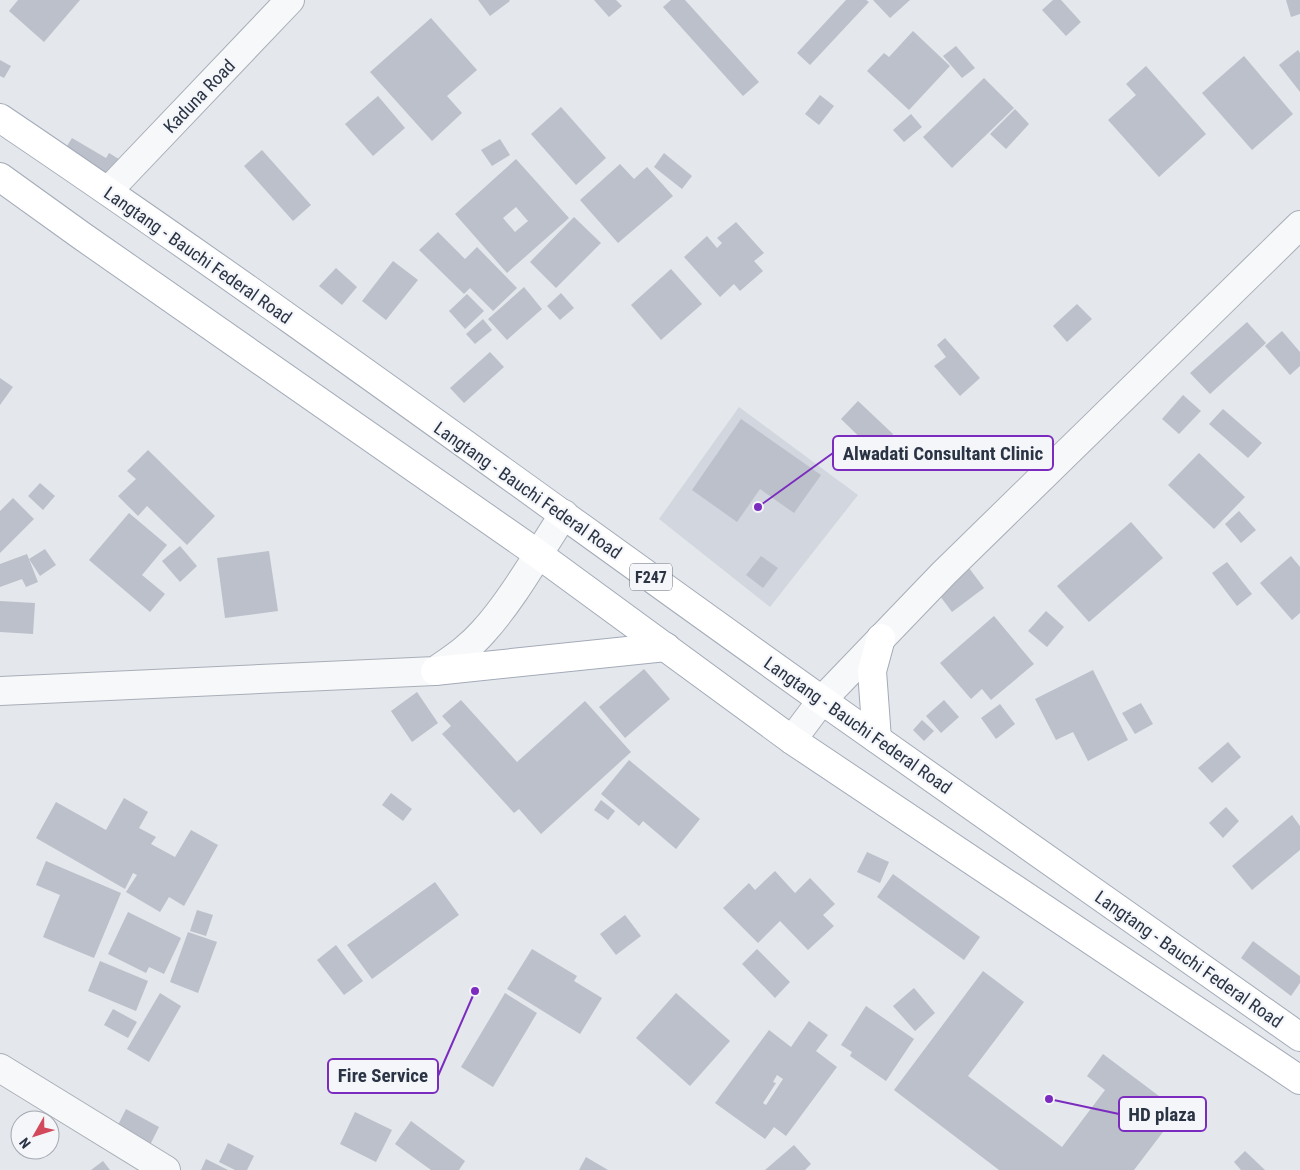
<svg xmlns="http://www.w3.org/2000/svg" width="1300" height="1170" font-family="'Roboto Condensed',sans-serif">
<rect width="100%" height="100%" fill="#e4e7ec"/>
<!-- built -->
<polygon fill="#d2d6de" points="739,407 858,495 770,607 659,519"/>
<!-- building -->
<g fill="#bbc0ca" fill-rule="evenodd">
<polygon points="18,0 80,0 44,42 9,11"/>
<polygon points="478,0 509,0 510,1 490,16"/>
<polygon points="594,0 616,0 622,6 609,17"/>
<polygon points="671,0 685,0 759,82 743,96 663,7"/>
<polygon points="846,0 866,0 869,2 810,65 797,53"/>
<polygon points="873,0 910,0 890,18"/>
<polygon points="1053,0 1061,0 1081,22 1066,36 1042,10"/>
<polygon points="1286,0 1300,0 1300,14 1291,17"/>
<polygon points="431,18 477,70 447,96 462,113 432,141 370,72"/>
<polygon points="913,31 950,66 909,110 867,71 884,53 889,57"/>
<polygon points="956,46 975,68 962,78 943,56"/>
<polygon points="1298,50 1300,53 1300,92 1279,65"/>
<polygon points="1244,56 1293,114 1252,150 1202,93"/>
<polygon points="0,60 11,66 4,78 0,76"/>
<polygon points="1146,66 1206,134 1159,177 1108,120 1136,95 1126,84"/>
<polygon points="984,78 1014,108 952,168 923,137"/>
<polygon points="820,95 834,106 819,125 805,114"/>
<polygon points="378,96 405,128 373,156 345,124"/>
<polygon points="561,107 606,158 576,185 531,134"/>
<polygon points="1015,109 1029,124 1006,149 990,134"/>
<polygon points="911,114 922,127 904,142 893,130"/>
<polygon points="72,138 106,158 109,153 127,164 116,182 64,151"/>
<polygon points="500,139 510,155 492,166 481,150"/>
<polygon points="262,150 311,205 293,221 244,166"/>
<polygon points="664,153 692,176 682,189 654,167"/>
<path d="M516,159l53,59 -62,55 -52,-59zM516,207l12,14 -13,11 -12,-14z"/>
<polygon points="620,164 634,179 647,167 673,196 618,243 580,200"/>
<polygon points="574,217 601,243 556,288 530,262"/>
<polygon points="736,222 764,253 754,261 763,271 740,291 734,284 720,297 684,257 707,236 717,248 722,243 717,238"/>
<polygon points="438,232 465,259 477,247 517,288 493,311 470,288 464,294 419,250"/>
<polygon points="393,261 418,280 386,320 362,301"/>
<polygon points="336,268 357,287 342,305 319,286"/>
<polygon points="671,269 702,304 661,340 631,305"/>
<polygon points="524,287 542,309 507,340 488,319"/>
<polygon points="561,293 574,308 560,320 547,306"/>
<polygon points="467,294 484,311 465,329 449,311"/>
<polygon points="1077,304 1092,319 1067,342 1053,326"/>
<polygon points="483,319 492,330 475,344 466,334"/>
<polygon points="1247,322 1266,343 1210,394 1190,373"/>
<polygon points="1282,331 1300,352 1300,366 1290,375 1265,346"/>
<polygon points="945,338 980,378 960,396 934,366 946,357 937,345"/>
<polygon points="490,352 504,367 464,403 450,388"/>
<polygon points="0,378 13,387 0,405"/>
<polygon points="1183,395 1201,411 1179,434 1162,419"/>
<polygon points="858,401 893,434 876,453 841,419"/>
<polygon points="1223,409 1262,443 1248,458 1209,424"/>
<polygon points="741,419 821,475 794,513 760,489 737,522 692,490"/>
<polygon points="148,450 215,516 187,545 147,506 138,516 118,496 136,479 127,471"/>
<polygon points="1199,453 1245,497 1214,529 1168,485"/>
<polygon points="40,483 55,496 43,510 28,496"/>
<polygon points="13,498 34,519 0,553 0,511"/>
<polygon points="1239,511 1256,530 1241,543 1225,524"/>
<polygon points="129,513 167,545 142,575 165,594 150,612 89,560"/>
<polygon points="1131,522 1163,558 1089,622 1057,586"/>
<polygon points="180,546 197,566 180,582 162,561"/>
<polygon points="45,549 56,565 40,576 29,559"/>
<polygon points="269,551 278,611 225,618 217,558"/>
<polygon points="27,554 38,582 26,587 22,579 0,587 0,564"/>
<polygon points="761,556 778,568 763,588 746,575"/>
<polygon points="1291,556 1300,567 1300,613 1292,620 1260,583"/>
<polygon points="1227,562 1252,594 1237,606 1212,573"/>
<polygon points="969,568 984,588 952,612 937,592"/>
<polygon points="0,601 35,603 33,634 0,632"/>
<polygon points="1046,611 1064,627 1047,647 1028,631"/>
<polygon points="994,616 1034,664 991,700 982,689 971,699 940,663"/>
<polygon points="644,669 670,699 625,738 599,707"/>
<polygon points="1093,670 1128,740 1088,761 1073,732 1056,740 1035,699"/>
<polygon points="417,692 438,723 412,742 391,711"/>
<polygon points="461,700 517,762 585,701 631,752 541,834 519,809 514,813 442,734 451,726 442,716"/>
<polygon points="944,700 959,717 941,733 926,716"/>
<polygon points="1141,703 1153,724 1135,734 1122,713"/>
<polygon points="1000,704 1015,724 996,739 981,718"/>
<polygon points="922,720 934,731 924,741 913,730"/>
<polygon points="1228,742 1241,757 1212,783 1198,768"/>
<polygon points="629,760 700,819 676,849 643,821 639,826 601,794"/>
<polygon points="391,793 412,809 403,821 382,805"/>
<polygon points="124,798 148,812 139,828 156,837 151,844 175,857 191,830 218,845 184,906 169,897 160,912 126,892 137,875 133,873 125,889 36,838 56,802 106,830"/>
<polygon points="601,800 615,811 608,820 594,810"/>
<polygon points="1226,807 1239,821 1223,838 1209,823"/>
<polygon points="1292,815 1300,826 1300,850 1252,890 1232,866"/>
<polygon points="867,852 889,862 880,883 857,872"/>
<polygon points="46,861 121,893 94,958 43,937 60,895 36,885"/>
<polygon points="775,871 795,893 810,878 835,904 823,915 834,926 808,950 780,921 758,943 723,908 749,883 755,890"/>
<polygon points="893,874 980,937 964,960 877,897"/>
<polygon points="435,882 459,915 372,979 347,945"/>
<polygon points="197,910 213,915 206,936 190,931"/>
<polygon points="128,912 181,938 164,974 149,967 146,973 108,954"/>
<polygon points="625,915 641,936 616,955 600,934"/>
<polygon points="188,932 217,942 198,993 170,982"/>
<polygon points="1253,941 1300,976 1300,983 1291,996 1241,958"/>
<polygon points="336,945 363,981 344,995 317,960"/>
<polygon points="532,949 577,976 574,981 602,998 580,1034 507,989"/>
<polygon points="757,949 790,982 775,998 742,964"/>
<polygon points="100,961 148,981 136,1011 88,991"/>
<polygon points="983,971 1024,1002 968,1076 1062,1147 1105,1090 1087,1076 1103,1054 1179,1111 1134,1170 999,1170 894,1090"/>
<polygon points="914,988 935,1013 915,1031 893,1006"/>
<polygon points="160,993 181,1006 149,1062 127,1049"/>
<polygon points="505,993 537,1013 493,1087 461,1067"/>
<polygon points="676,993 730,1041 690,1086 636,1038"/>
<polygon points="866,1006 914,1039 886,1081 850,1056 852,1052 841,1045"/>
<polygon points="113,1009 137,1022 128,1038 104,1025"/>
<path d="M809,1021l19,14 -12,16 21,16 -51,69 -12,-9 -9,12 -50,-36 54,-73 22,17zM777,1075l6,4 -17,26 -3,-2 13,-20 -3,-1z"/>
<polygon points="126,1109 159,1127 149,1147 116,1129"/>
<polygon points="355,1112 392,1130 376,1162 340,1144"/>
<polygon points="411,1121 465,1161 459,1170 431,1170 395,1144"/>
<polygon points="228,1143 254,1156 247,1170 235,1170 219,1162"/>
<polygon points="794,1145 811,1164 805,1170 765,1170"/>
<polygon points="1245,1151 1265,1170 1241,1170 1234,1162"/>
<polygon points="586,1157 608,1170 579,1170"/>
<polygon points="206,1159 228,1170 201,1170"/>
<polygon points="103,1161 110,1170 91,1170"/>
</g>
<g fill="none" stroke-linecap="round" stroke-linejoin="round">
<defs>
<g id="minor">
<polyline points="108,191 290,0"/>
<polyline points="792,740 822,700 944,573 1300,225"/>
<polyline points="0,1068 166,1170"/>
</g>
<path id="tertiary" d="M0,691l435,-20c17,-12 34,-23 48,-39 30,-33 56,-80 81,-118"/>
<g id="primary">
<path d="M0,118c279,188 549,388 823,583 158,112 318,224 477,336"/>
<polyline points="0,177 82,236 538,554 792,740 1300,1080"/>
<polyline points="435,671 666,647"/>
<polyline points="877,739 872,671 881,638"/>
</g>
</defs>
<!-- minor casing -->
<use href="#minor" stroke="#a9aeb7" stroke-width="30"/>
<!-- tertiary casing -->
<use href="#tertiary" stroke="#a9aeb7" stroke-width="30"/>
<!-- primary casing -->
<use href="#primary" stroke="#a3abb8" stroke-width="30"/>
<!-- minor -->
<use href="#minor" stroke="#f7f8fa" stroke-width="28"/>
<!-- tertiary -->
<use href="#tertiary" stroke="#f7f8fa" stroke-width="28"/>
<!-- primary -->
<use href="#primary" stroke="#fff" stroke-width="28"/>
</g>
<g text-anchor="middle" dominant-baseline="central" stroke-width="4.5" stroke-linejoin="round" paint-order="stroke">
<!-- shield labels -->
<rect fill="#f4f6f9" stroke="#676e7b" stroke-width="1" x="630" y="563.5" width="42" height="27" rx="4"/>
<g font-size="16" font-weight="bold" fill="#2b3445">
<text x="651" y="577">F247</text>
</g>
<!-- street labels -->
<g font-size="18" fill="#2b3445" stroke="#f4f6f9">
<text transform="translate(199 96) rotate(-46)">Kaduna Road</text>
<text transform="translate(198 255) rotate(35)">Langtang - Bauchi Federal Road</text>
<text transform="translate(528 490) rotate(35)">Langtang - Bauchi Federal Road</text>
<text transform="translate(858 725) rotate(35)">Langtang - Bauchi Federal Road</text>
<text transform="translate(1189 959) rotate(35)">Langtang - Bauchi Federal Road</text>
</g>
</g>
<!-- callouts -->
<path fill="none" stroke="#7b2cbf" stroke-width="2" d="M758 507L833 453M475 991L438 1076M1049 1099L1119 1114"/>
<g fill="#7b2cbf" stroke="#f4f6f9" stroke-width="2">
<circle cx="758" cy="507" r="5"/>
<circle cx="475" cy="991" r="5"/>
<circle cx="1049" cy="1099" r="5"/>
</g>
<g fill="#f4f6f9" stroke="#7b2cbf" stroke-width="2">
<rect x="833" y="436" width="220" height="34" rx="5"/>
<rect x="328" y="1059" width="110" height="34" rx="5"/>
<rect x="1119" y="1097" width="87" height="34" rx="5"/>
</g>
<g font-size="19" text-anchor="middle" font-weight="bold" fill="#2b3445">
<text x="943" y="460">Alwadati Consultant Clinic</text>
<text x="383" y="1082">Fire Service</text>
<text x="1162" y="1121">HD plaza</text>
</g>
<!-- north arrow -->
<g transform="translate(35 1135) rotate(231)"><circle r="24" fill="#f4f6f9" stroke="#a4a8b1"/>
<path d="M0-4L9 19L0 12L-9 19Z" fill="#d1495b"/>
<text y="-8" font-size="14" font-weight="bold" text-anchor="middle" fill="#2b3445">N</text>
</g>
</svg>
